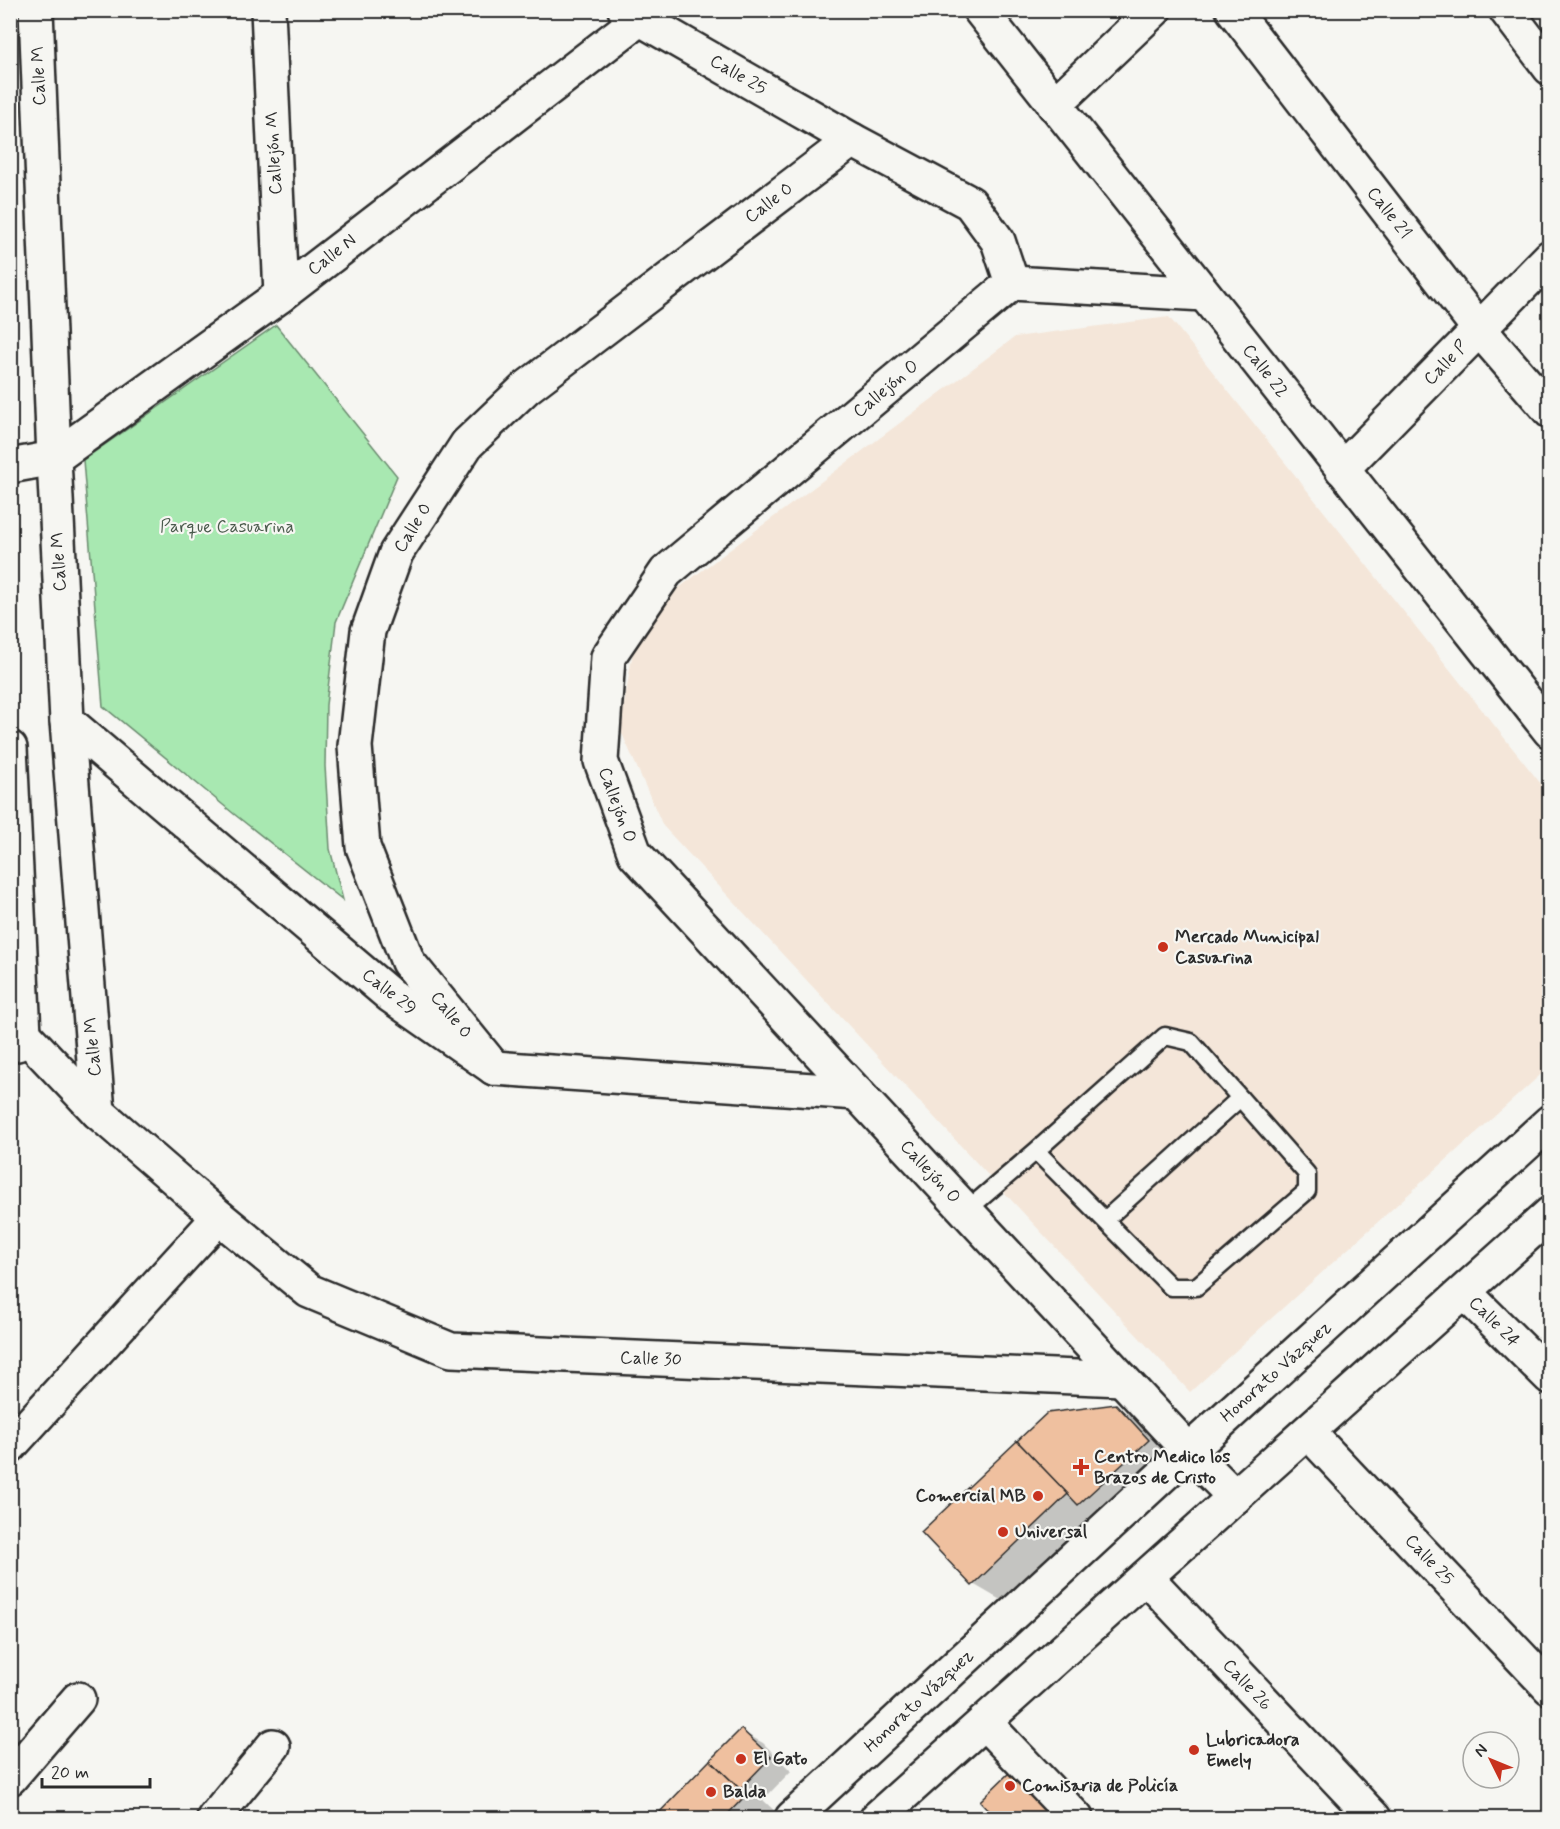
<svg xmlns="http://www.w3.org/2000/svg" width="1560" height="1829" font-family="Mynerve,sans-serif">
<rect width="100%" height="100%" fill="#f6f6f2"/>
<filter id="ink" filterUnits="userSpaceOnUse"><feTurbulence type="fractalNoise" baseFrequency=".0167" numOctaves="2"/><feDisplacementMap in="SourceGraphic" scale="12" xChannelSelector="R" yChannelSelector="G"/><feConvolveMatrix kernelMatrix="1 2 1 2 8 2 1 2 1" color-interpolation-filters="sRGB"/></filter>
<g filter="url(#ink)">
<!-- built -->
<polygon fill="#f4e6d9" points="1169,317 1549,794 1549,1067 1190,1392 663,826 620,729 633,651 672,593 1015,337"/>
<!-- green -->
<polygon fill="#a8e8b1" stroke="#6a8a6e" stroke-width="1.5" points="276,325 397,476 336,622 326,705 325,766 330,849 343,900 234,814 103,706 83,460"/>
<!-- shadow -->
<g fill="#0003">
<polygon points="1115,1406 1148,1425 1180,1459 1016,1609 973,1584"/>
<polygon points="741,1731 763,1743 791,1771 763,1800 778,1814 774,1818 656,1818"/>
<polygon points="1011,1773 1065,1818 998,1818 982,1801"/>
</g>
<!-- building -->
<g fill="#efc09f" stroke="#2b2b2b" stroke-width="1.5">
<polygon points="1116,1404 1149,1440 1078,1505 1017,1441 1047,1413"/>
<polygon points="1017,1441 1068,1494 972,1586 921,1532"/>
<polygon points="741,1729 771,1757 740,1789 710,1760"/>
<polygon points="710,1760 746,1795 724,1818 654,1818"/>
<polygon points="1011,1771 1051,1812 1044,1818 996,1818 980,1801"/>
</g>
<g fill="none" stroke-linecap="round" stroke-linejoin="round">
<defs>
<g id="lane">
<polyline points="966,1211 1036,1151 1165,1036 1191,1042 1307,1174 1307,1191 1196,1287 1171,1287 1036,1151"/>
<polyline points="1105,1220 1240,1098"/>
</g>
<g id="street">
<polyline points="36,10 54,458 67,721 98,1112"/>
<polyline points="268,10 281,295"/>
<polyline points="625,10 852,140 970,203 998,241 1012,283"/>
<polyline points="980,10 1550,731"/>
<polyline points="1233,10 1479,329 1550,411"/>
<polyline points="1506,10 1550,68"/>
<polyline points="1054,105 1154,10"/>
<polyline points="1012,283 666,572 608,657 601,761 635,854 1189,1451 1235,1497"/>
<polyline points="1012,283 1204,294"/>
<polyline points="10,466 54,458 281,295 639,19"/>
<polyline points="1342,469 1550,257"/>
<polyline points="67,721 391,996 494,1068 857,1093"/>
<polyline points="10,748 24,1034 17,1044"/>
<polyline points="10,1022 24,1034 98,1112 219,1217 309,1291 451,1350 1122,1379"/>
<polyline points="494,1068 408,962 363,847 355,746 368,631 396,553 467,444 526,388 852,140"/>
<polyline points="1464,1292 1550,1377"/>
<polyline points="1308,1432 1550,1688"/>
<polyline points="10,1446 219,1217"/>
<polyline points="1146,1577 1374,1818"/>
<polyline points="984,1722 1076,1818"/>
<polyline points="10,1778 78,1699"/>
<polyline points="214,1818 273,1746"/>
</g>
<g id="secondary">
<polyline points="792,1818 1189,1451 1550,1122"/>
<polyline points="877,1818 1550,1214"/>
</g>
</defs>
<!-- lane casing -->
<use href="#lane" stroke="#2b2b2b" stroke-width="21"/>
<!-- street casing -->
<use href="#street" stroke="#2b2b2b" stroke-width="38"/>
<!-- secondary casing -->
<use href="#secondary" stroke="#2b2b2b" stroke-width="38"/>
<!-- lane -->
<use href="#lane" stroke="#f6f6f2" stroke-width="16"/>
<!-- street -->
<use href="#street" stroke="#f6f6f2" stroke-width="33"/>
<!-- secondary -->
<use href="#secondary" stroke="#f6f6f2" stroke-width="33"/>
</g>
</g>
<!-- markers -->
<g fill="#c8321e" stroke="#f6f6f2" stroke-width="2">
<circle cx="1163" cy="947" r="6"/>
<path d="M1078 1458h6v6h6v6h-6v6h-6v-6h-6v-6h6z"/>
<circle cx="1038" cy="1496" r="6"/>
<circle cx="1003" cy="1532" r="6"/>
<circle cx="1194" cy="1750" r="6"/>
<circle cx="741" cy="1759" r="6"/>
<circle cx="1010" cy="1786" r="6"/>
<circle cx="711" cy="1792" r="6"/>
</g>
<g text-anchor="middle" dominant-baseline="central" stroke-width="4.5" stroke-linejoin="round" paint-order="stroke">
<!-- street labels -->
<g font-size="18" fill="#2b2b2b" stroke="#f6f6f2">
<text transform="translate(738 75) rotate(30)">Calle 25</text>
<text transform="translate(39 76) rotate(-92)">Calle M</text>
<text transform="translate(274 153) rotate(-93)">Callejón M</text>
<text transform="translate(769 203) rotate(-37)">Calle O</text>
<text transform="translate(1389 213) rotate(52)">Calle 21</text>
<text transform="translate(332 255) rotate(-38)">Calle N</text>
<text transform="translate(1446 363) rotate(-46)">Calle P</text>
<text transform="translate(1265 371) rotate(52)">Calle 22</text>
<text transform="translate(886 389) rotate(-40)">Callejón O</text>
<text transform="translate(413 528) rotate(-58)">Calle O</text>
<text transform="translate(59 562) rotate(-93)">Calle M</text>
<text transform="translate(617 805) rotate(70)">Callejón O</text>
<text transform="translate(389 992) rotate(38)">Calle 29</text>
<text transform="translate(451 1015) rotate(51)">Calle O</text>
<text transform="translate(93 1047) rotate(-95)">Calle M</text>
<text transform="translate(930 1172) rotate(47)">Callejón O</text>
<text transform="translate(1494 1322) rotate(45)">Calle 24</text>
<text transform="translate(651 1359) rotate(2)">Calle 30</text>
<text transform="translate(1276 1372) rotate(-42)">Honorato Vázquez</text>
<text transform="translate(1429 1560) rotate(47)">Calle 25</text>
<text transform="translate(1247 1685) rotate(47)">Calle 26</text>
<text transform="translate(919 1701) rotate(-43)">Honorato Vázquez</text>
</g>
<!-- park labels -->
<g font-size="18" fill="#4a5a4c" stroke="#f6f6f2">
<text x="227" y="527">Parque Casuarina</text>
</g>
<!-- poi labels -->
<g font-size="18" font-weight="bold" fill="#2b2b2b" stroke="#f6f6f2" text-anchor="start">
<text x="1175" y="937">Mercado Municipal<tspan x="1175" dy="21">Casuarina</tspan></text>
<text x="1094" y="1457">Centro Medico los<tspan x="1094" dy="21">Brazos de Cristo</tspan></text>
<text x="1026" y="1496" text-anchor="end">Comercial MB</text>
<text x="1015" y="1532">Universal</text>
<text x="1206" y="1740">Lubricadora<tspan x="1206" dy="21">Emely</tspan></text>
<text x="753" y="1759">El Gato</text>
<text x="1022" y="1786">Comisaria de Policía</text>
<text x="723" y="1792">Balda</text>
</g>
</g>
<!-- margin -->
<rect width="1560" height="1829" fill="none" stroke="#f6f6f2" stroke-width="36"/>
<rect x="18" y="18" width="1524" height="1793" fill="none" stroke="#2b2b2b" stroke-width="2" filter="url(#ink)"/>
<!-- north arrow -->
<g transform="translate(1491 1760) rotate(313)"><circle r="28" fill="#f6f6f2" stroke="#a5a5a2" stroke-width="1.5"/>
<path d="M0-4.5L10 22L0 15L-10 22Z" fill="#c8321e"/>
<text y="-9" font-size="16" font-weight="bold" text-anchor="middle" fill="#2b2b2b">N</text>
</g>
<!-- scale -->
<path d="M42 1778v9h108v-9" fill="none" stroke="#2b2b2b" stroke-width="3"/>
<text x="51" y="1778" font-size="18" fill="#2b2b2b" stroke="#f6f6f2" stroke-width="4.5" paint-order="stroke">20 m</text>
</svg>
